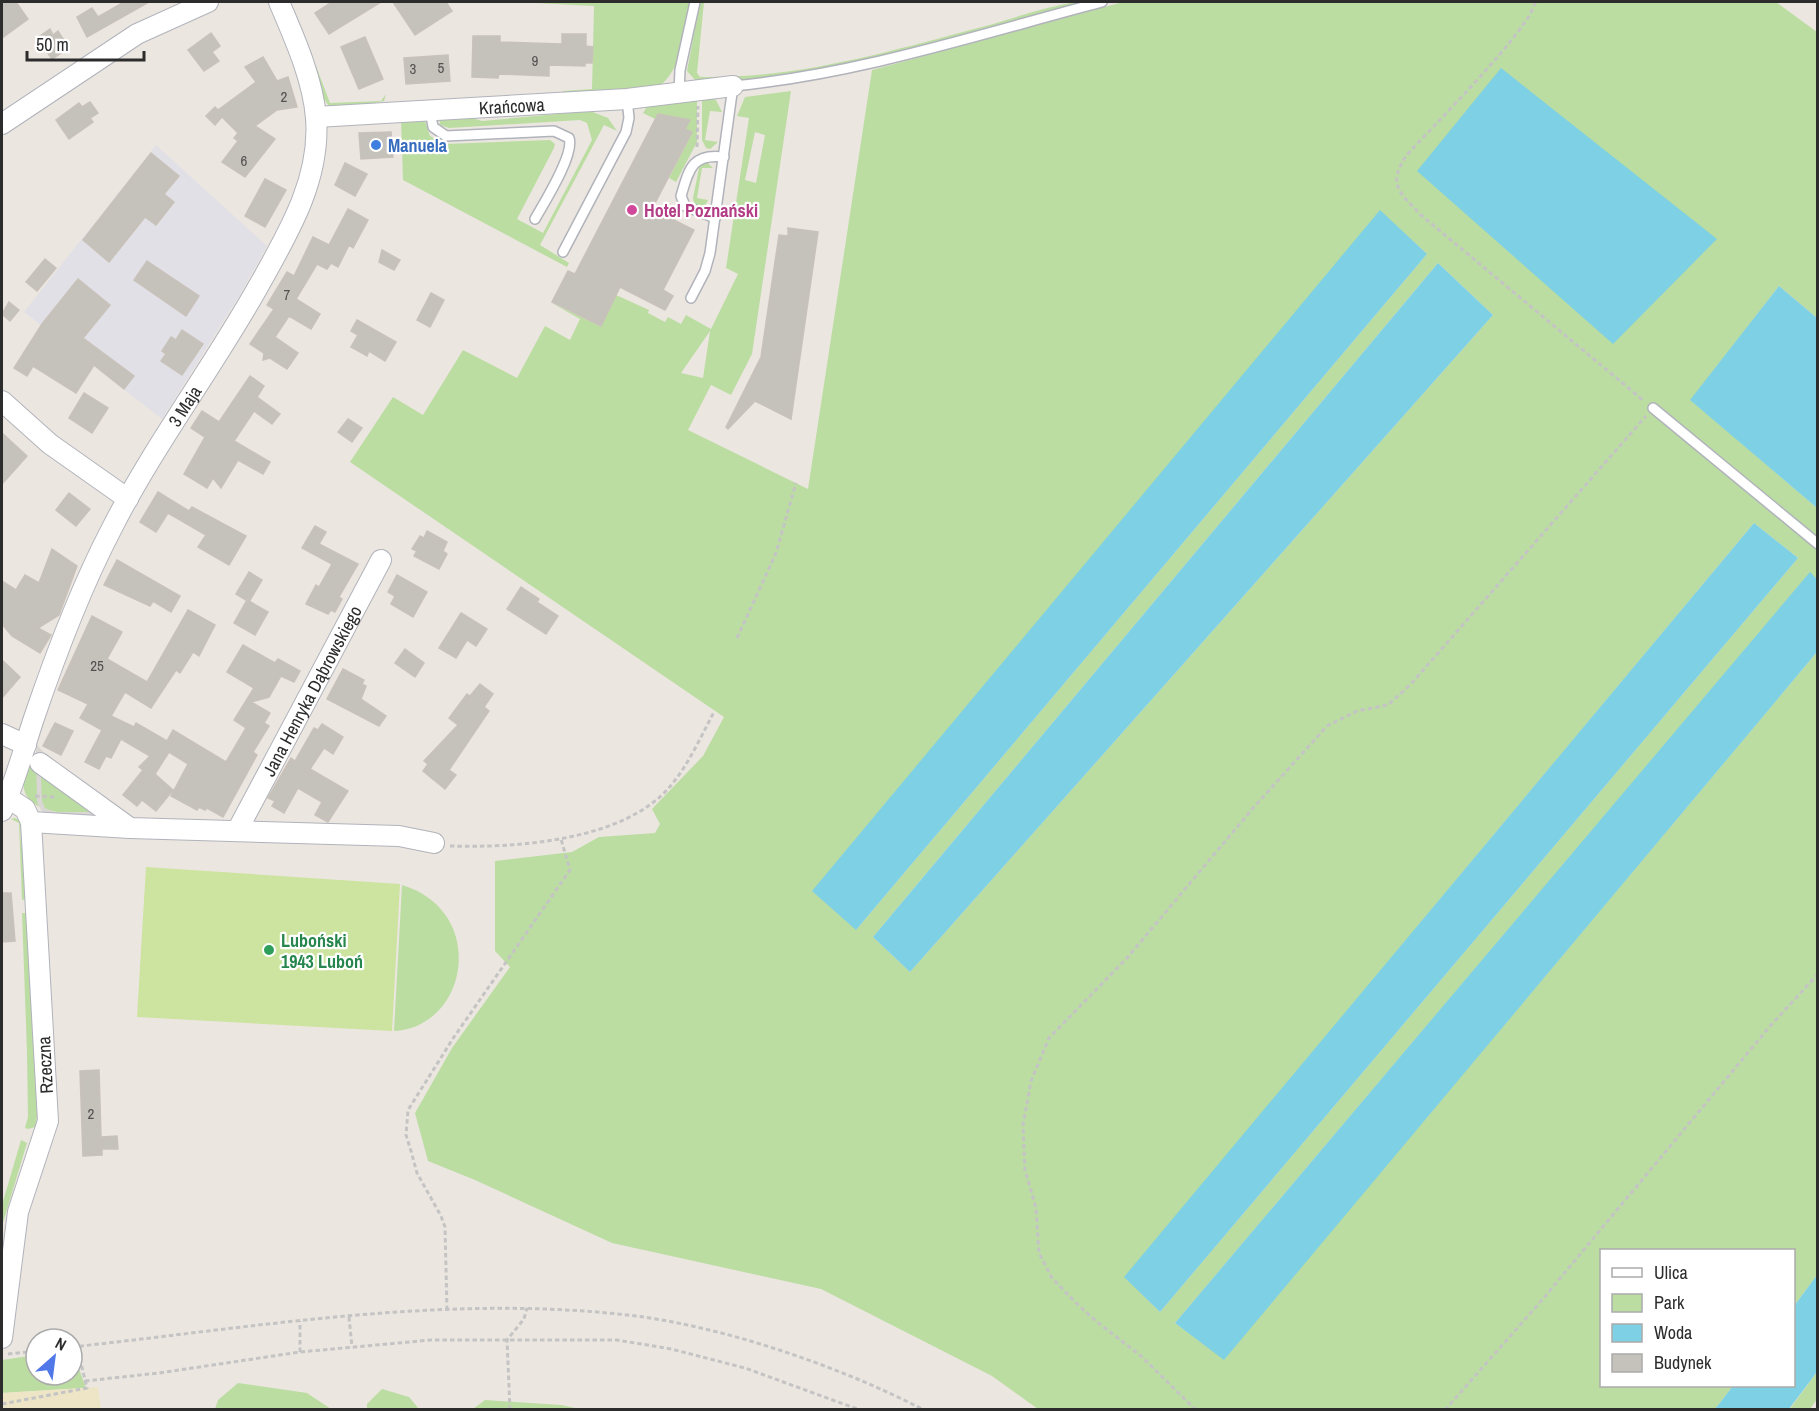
<svg xmlns="http://www.w3.org/2000/svg" width="1819" height="1411" font-family="'Archivo Narrow',sans-serif">
<rect width="100%" height="100%" fill="#ece6e0"/>
<!-- industrial -->
<polygon fill="#e1e0e6" points="156,145 267,246 239,296 162,419 24,312"/>
<!-- green -->
<g fill="#bbdda2" fill-rule="evenodd">
<path d="M515,2h175c-3,28 -8,69 -33,86l-94,7v-4l29,-2 2,-83z"/>
<path d="M700,2h4l-7,71 3,4c96,2 187,-25 278,-49 28,-7 80,-26 106,-26 -77,20 -155,44 -234,61 -50,10 -102,22 -154,18l-9,-10z"/>
<path d="M1123,2h653l41,30v286l-38,-32 -88,114 126,108v71l-7,-6 -635,750 49,36 593,-707v623l-23,31v-56h-192v136h131l-18,23h-677l-46,-33 -171,-87 -209,-46 -137,-63 -47,-19 -13,-48 37,-65 58,-81 -15,-16v-90l77,-9 27,-15 56,-4 5,-9 -8,-15 51,-53 21,-39 -374,-255 43,-65 30,18 40,-65 54,28 28,-52 25,14 10,-21 -30,-17 50,24 16,-31 33,15 -1,3 17,9 3,-5 13,7 5,-9 25,14 27,-55 -12,-6 23,-150 -12,-2 8,-19 46,-6 -39,263 -21,41 -20,-10 -23,45 120,59 64,-419zM755,132l10,3 -9,48 -11,-3zM1380,211l47,43 -571,676zM1438,263l55,52 -583,657 -37,-35zM710,331l-7,47 -22,-5zM1754,523l44,35 -638,754 -35,-35z"/>
<polygon points="311,53 330,103 381,101 386,94 384,101 374,103 371,108 329,106 324,99"/>
<polygon points="704,96 716,100 722,112 710,111 705,140 718,142 710,149 706,148 702,140 702,100"/>
<polygon points="697,97 697,142 676,182 669,178 692,133 685,129 690,120 659,114 655,119 643,113 648,105"/>
<polygon points="590,111 608,118 617,131 604,125 540,245 569,263 567,267 403,180 401,119 424,118 430,136 445,144 550,140 555,144 554,148 517,219 543,233 592,140 587,123 580,120 449,128 440,125 439,117 466,116 482,121"/>
<polygon points="703,163 708,163 713,168 702,168 697,198 708,200 705,206 700,207 694,203 693,198 699,168"/>
<path d="M34,752l2,16 55,45c-18,2 -62,1 -67,-24 -2,-10 7,-27 10,-37z"/>
<polygon points="15,818 20,821 21,844 25,845 27,899 22,900 19,823 11,819"/>
<path d="M402,885c86,26 67,142 -8,146z"/>
<polygon points="22,913 28,913 38,1112 35,1127 28,1129 25,1128 28,1117 27,1052"/>
<polygon points="21,1140 27,1143 2,1226 2,1205"/>
<polygon points="72,1350 86,1388 2,1393 2,1360 36,1355 36,1375 72,1375"/>
<polygon points="1817,1372 1817,1399 1810,1409 1789,1410"/>
<polygon points="238,1383 307,1393 331,1409 215,1409 218,1400"/>
<polygon points="382,1389 409,1397 419,1409 367,1409 367,1404"/>
<polygon points="485,1400 561,1405 580,1409 473,1409"/>
</g>
<!-- sand -->
<polygon fill="#eee5c7" points="98,1387 101,1409 2,1409 2,1393"/>
<!-- pitch -->
<polygon fill="#cce49f" points="146,867 400,884 392,1031 137,1017"/>
<!-- plaza -->
<polygon fill="#d9d6d3" points="36,744 46,755 40,758 42,801 45,808 54,812 92,812 96,815 94,817 45,814 41,810 37,802"/>
<!-- water -->
<g fill="#7ed0e4">
<polygon points="1501,68 1717,239 1613,344 1417,171"/>
<polygon points="1380,210 1427,254 856,930 812,891"/>
<polygon points="1438,263 1493,315 910,972 873,937"/>
<polygon points="1779,286 1817,318 1817,508 1690,400"/>
<polygon points="1754,523 1798,558 1160,1312 1124,1277"/>
<polygon points="1810,572 1817,579 1817,652 1224,1360 1175,1323"/>
<polygon points="1817,1275 1817,1372 1789,1409 1715,1409 1733,1386 1794,1386 1794,1306"/>
</g>
<!-- building -->
<g fill="#c5c1bb" stroke="#c8c2ba" stroke-width="1.5">
<polygon points="2,2 16,2 28,19 2,38"/>
<polygon points="124,2 149,2 87,37 77,17 92,8 98,17"/>
<polygon points="332,2 381,2 329,34 315,13"/>
<polygon points="393,2 446,2 452,11 415,35"/>
<polygon points="50,29 53,35 58,31 69,48 52,59 37,38"/>
<polygon points="211,33 220,46 212,52 219,61 204,71 188,50"/>
<polygon points="562,34 586,34 586,46 593,47 592,63 585,63 585,66 549,65 549,76 499,74 498,78 472,77 473,36 500,36 500,42 562,44"/>
<polygon points="365,37 383,79 359,89 341,47"/>
<polygon points="448,55 450,81 406,84 404,58"/>
<polygon points="263,57 277,81 288,77 297,107 277,110 255,126 275,139 245,177 222,162 238,141 234,138 238,133 222,117 215,125 206,116 215,107 218,110 256,82 245,67"/>
<polygon points="90,102 98,113 90,118 93,122 69,139 56,120 79,103 82,107"/>
<polygon points="658,114 690,120 685,129 692,132 652,209 694,230 663,290 673,296 665,310 620,287 601,326 552,302 568,271 575,274"/>
<polygon points="391,132 393,157 361,159 359,133"/>
<polygon points="151,153 179,176 164,194 174,202 156,225 145,217 109,262 83,240"/>
<polygon points="345,163 367,174 355,196 335,185"/>
<polygon points="265,179 286,190 265,227 245,216"/>
<polygon points="348,209 368,220 353,248 349,245 338,267 331,263 327,269 317,264 296,299 320,314 311,329 289,316 275,337 298,353 287,369 270,358 263,360 264,353 250,344 274,309 267,305 287,272 294,276 313,237 329,245"/>
<polygon points="788,228 818,232 791,419 755,401 728,429 726,427 761,357 779,235 788,236"/>
<polygon points="382,250 400,260 394,270 379,262"/>
<polygon points="45,259 56,268 37,291 26,282"/>
<polygon points="147,261 199,296 186,316 134,280"/>
<polygon points="78,279 110,305 83,338 134,376 124,389 94,365 76,393 33,366 27,376 14,368 42,324"/>
<polygon points="431,293 444,300 430,327 417,320"/>
<polygon points="9,302 19,310 10,321 2,314"/>
<polygon points="357,320 396,342 385,361 369,351 367,356 351,347 358,335 351,331"/>
<polygon points="182,330 203,344 182,375 161,361 166,354 162,351 171,337 176,340"/>
<polygon points="250,376 264,386 257,397 280,414 272,424 254,411 234,441 270,462 263,474 238,460 221,488 213,478 207,488 184,474 205,437 191,428 202,411 219,422"/>
<polygon points="84,393 108,408 92,433 69,418"/>
<polygon points="348,419 362,428 352,442 338,432"/>
<polygon points="2,433 27,456 2,484"/>
<polygon points="158,492 189,511 192,507 246,536 229,565 198,547 206,535 168,513 156,532 140,522"/>
<polygon points="69,493 90,509 76,526 56,510"/>
<polygon points="315,526 326,532 319,544 358,564 339,597 342,599 335,612 331,610 328,614 306,604 316,585 319,587 332,564 302,548"/>
<polygon points="427,531 447,542 443,551 447,554 439,569 414,556 417,551 412,549 420,536 424,538"/>
<polygon points="52,549 77,566 59,615 38,628 51,635 40,653 12,636 2,624 2,581 16,590 25,575 39,583"/>
<polygon points="117,560 180,596 171,612 153,601 150,606 104,585"/>
<polygon points="249,572 262,580 249,602 236,594"/>
<polygon points="397,575 427,592 413,617 391,604 395,596 388,592"/>
<polygon points="521,587 539,599 537,602 558,616 546,634 507,609"/>
<polygon points="247,600 268,612 255,635 234,623"/>
<polygon points="188,610 215,625 199,656 193,652 180,673 176,670 151,708 125,692 111,716 134,727 136,723 167,741 173,730 226,762 246,728 234,720 254,688 227,672 243,645 275,663 278,659 300,671 294,682 281,676 269,697 251,702 270,713 264,723 269,726 253,752 257,755 223,817 207,808 205,810 199,807 197,810 171,796 188,764 169,752 155,774 173,790 156,811 142,800 137,806 123,795 143,770 139,767 150,756 121,739 111,758 106,756 99,769 85,762 102,730 80,718 88,704 58,690 92,616 122,632 107,659 147,682"/>
<polygon points="461,613 487,629 476,646 467,640 456,658 439,648"/>
<polygon points="405,649 424,663 415,677 395,663"/>
<polygon points="2,660 20,677 2,698"/>
<polygon points="343,669 364,680 362,684 366,686 361,699 386,716 379,726 327,699"/>
<polygon points="480,684 493,694 484,707 489,711 449,770 456,775 445,789 423,771 428,764 424,761 458,725 449,718 467,694 470,696"/>
<polygon points="55,723 73,731 61,755 43,746"/>
<polygon points="322,724 343,737 333,754 324,748 310,769 348,791 328,822 315,815 322,802 298,788 284,813 272,806 275,801 268,798 291,758 295,761 314,728 318,730"/>
<polygon points="2,893 11,893 15,941 2,942"/>
<polygon points="99,1070 101,1137 117,1136 118,1149 102,1149 102,1155 83,1156 80,1071"/>
</g>
<g fill="none" stroke-linecap="round" stroke-linejoin="round">
<defs>
<g id="service">
<polyline points="679,92 680,70 695,2"/>
<path d="M430,110l3,17 13,9 108,-5 15,7c6,16 -25,65 -34,81"/>
<path d="M715,218l-30,-12 -4,-10c8,-27 11,-43 43,-39"/>
<polyline points="563,252 626,132 629,118 627,99"/>
<path d="M691,298l14,-27 5,-18 23,-167c126,-12 247,-52 369,-84"/>
<polyline points="1653,408 1818,544"/>
</g>
<g id="minor">
<path id="s1" d="M316,117l311,-18 106,-13"/>
<polyline points="2,124 137,34 208,2"/>
<polyline points="2,401 50,444 128,499"/>
<polyline points="2,734 26,745"/>
<polyline points="40,763 130,828"/>
<path id="s2" d="M2,811c13,-29 21,-59 31,-90 22,-65 47,-132 79,-193 42,-83 100,-159 146,-241 29,-52 63,-107 58,-169 -3,-39 -22,-81 -37,-116"/>
<polyline points="31,822 130,828 399,836 434,843"/>
<path id="s3" d="M237,831l144,-271"/>
<polyline points="2,1338 18,1212 48,1121 31,822 25,809 8,798"/>
</g>
</defs>
<!-- service casing -->
<use href="#service" stroke="#b1b3bb" stroke-width="12"/>
<!-- minor casing -->
<use href="#minor" stroke="#b1b3bb" stroke-width="22"/>
<!-- path -->
<g stroke="#c4c4c4" stroke-width="3" stroke-dasharray="4.5 3" stroke-linecap="butt">
<path d="M1535,2c-4,27 -105,127 -129,154 -19,29 -6,37 15,59l223,186"/>
<polyline points="697,147 698,106"/>
<polyline points="661,213 671,203"/>
<polyline points="737,638 776,553 796,483"/>
<polyline points="35,796 55,797"/>
<path d="M450,846c66,2 169,-5 217,-56 20,-22 33,-52 47,-78"/>
<polyline points="447,1310 445,1227 441,1216 417,1173 411,1151 406,1135 408,1110 454,1037 570,870 561,839"/>
<polyline points="349,1317 352,1347"/>
<path d="M72,1347c186,-20 376,-54 564,-31 92,12 205,51 288,94"/>
<polyline points="300,1352 300,1321"/>
<polyline points="8,1354 36,1351"/>
<polyline points="85,1381 159,1373 300,1352 431,1340 617,1340 671,1349 745,1368 860,1410"/>
<polyline points="2,1404 87,1388 77,1347"/>
<polyline points="510,1410 507,1340 524,1319 527,1308"/>
<polyline points="1196,1410 1141,1356 1097,1322 1074,1301 1052,1278 1039,1253 1036,1208 1025,1170 1023,1125 1031,1081 1049,1038 1127,958 1254,807 1327,726 1357,711 1388,705 1410,685 1646,416"/>
<polyline points="1445,1410 1542,1300 1771,1025 1818,974"/>
</g>
<!-- service -->
<use href="#service" stroke="#fff" stroke-width="9"/>
<!-- minor -->
<use href="#minor" stroke="#fff" stroke-width="20"/>
</g>
<!-- markers -->
<circle fill="#3f7fe0" stroke="#fff" stroke-width="2" cx="376" cy="145" r="6"/>
<circle fill="#d1479c" stroke="#fff" stroke-width="2" cx="632" cy="210" r="6"/>
<circle fill="#2e9e5b" stroke="#fff" stroke-width="2" cx="269" cy="950" r="6"/>
<g text-anchor="middle" dominant-baseline="central" stroke-width="4.5" stroke-linejoin="round" paint-order="stroke">
<!-- number labels -->
<g font-size="15" fill="#525150">
<text x="535" y="60">9</text>
<text x="441" y="67">5</text>
<text x="413" y="68">3</text>
<text x="284" y="96">2</text>
<text x="244" y="160">6</text>
<text x="287" y="294">7</text>
<text x="97" y="665">25</text>
<text x="91" y="1113">2</text>
</g>
<!-- street labels -->
<g font-size="18" fill="#2c2c2c" stroke="#fff">
<text stroke="none"><textPath href="#s1" startOffset="196">Krańcowa</textPath></text>
<text stroke="none"><textPath href="#s2" startOffset="446">3 Maja</textPath></text>
<text stroke="none"><textPath href="#s3" startOffset="159">Jana Henryka Dąbrowskiego</textPath></text>
<text transform="translate(45 1065) rotate(-93)">Rzeczna</text>
</g>
<!-- shop labels -->
<g font-size="18" font-weight="bold" fill="#366cbe" stroke="#fff" text-anchor="start">
<text x="388" y="145">Manuela</text>
</g>
<!-- hotel labels -->
<g font-size="18" font-weight="bold" fill="#b23c85" stroke="#fff" text-anchor="start">
<text x="644" y="210">Hotel Poznański</text>
</g>
<!-- leisure labels -->
<g font-size="18" font-weight="bold" fill="#27864d" stroke="#fff" text-anchor="start">
<text x="281" y="940">Luboński<tspan x="281" dy="21">1943 Luboń</tspan></text>
</g>
</g>
<!-- border -->
<rect width="1819" height="1411" fill="none" stroke="#2c2c2c" stroke-width="6"/>
<!-- legend -->
<rect x="1600" y="1249" width="195" height="138" fill="#ffffff" stroke="#ababab" stroke-width="1.5"/>
<rect x="1612" y="1268" width="30" height="9" fill="#ffffff" stroke="#ababab" stroke-width="1.5"/>
<text x="1654" y="1279" font-size="18" fill="#2c2c2c">Ulica</text>
<rect x="1612" y="1294" width="30" height="18" fill="#bbdda2" stroke="#ababab" stroke-width="1.5"/>
<text x="1654" y="1309" font-size="18" fill="#2c2c2c">Park</text>
<rect x="1612" y="1324" width="30" height="18" fill="#7ed0e4" stroke="#ababab" stroke-width="1.5"/>
<text x="1654" y="1339" font-size="18" fill="#2c2c2c">Woda</text>
<rect x="1612" y="1354" width="30" height="18" fill="#c5c1bb" stroke="#ababab" stroke-width="1.5"/>
<text x="1654" y="1369" font-size="18" fill="#2c2c2c">Budynek</text>
<!-- north arrow -->
<g transform="translate(54 1357) rotate(28)"><circle r="28" fill="#ffffff" stroke="#ababab" stroke-width="1.5"/>
<path d="M0-4.5L10 22L0 15L-10 22Z" fill="#5178e9"/>
<text y="-9" font-size="16" font-weight="bold" text-anchor="middle" fill="#2c2c2c">N</text>
</g>
<!-- scale -->
<path d="M27 51v9h117v-9" fill="none" stroke="#2c2c2c" stroke-width="3"/>
<text x="36" y="51" font-size="18" fill="#2c2c2c" stroke="#ffffff" stroke-width="4.5" paint-order="stroke">50 m</text>
</svg>
